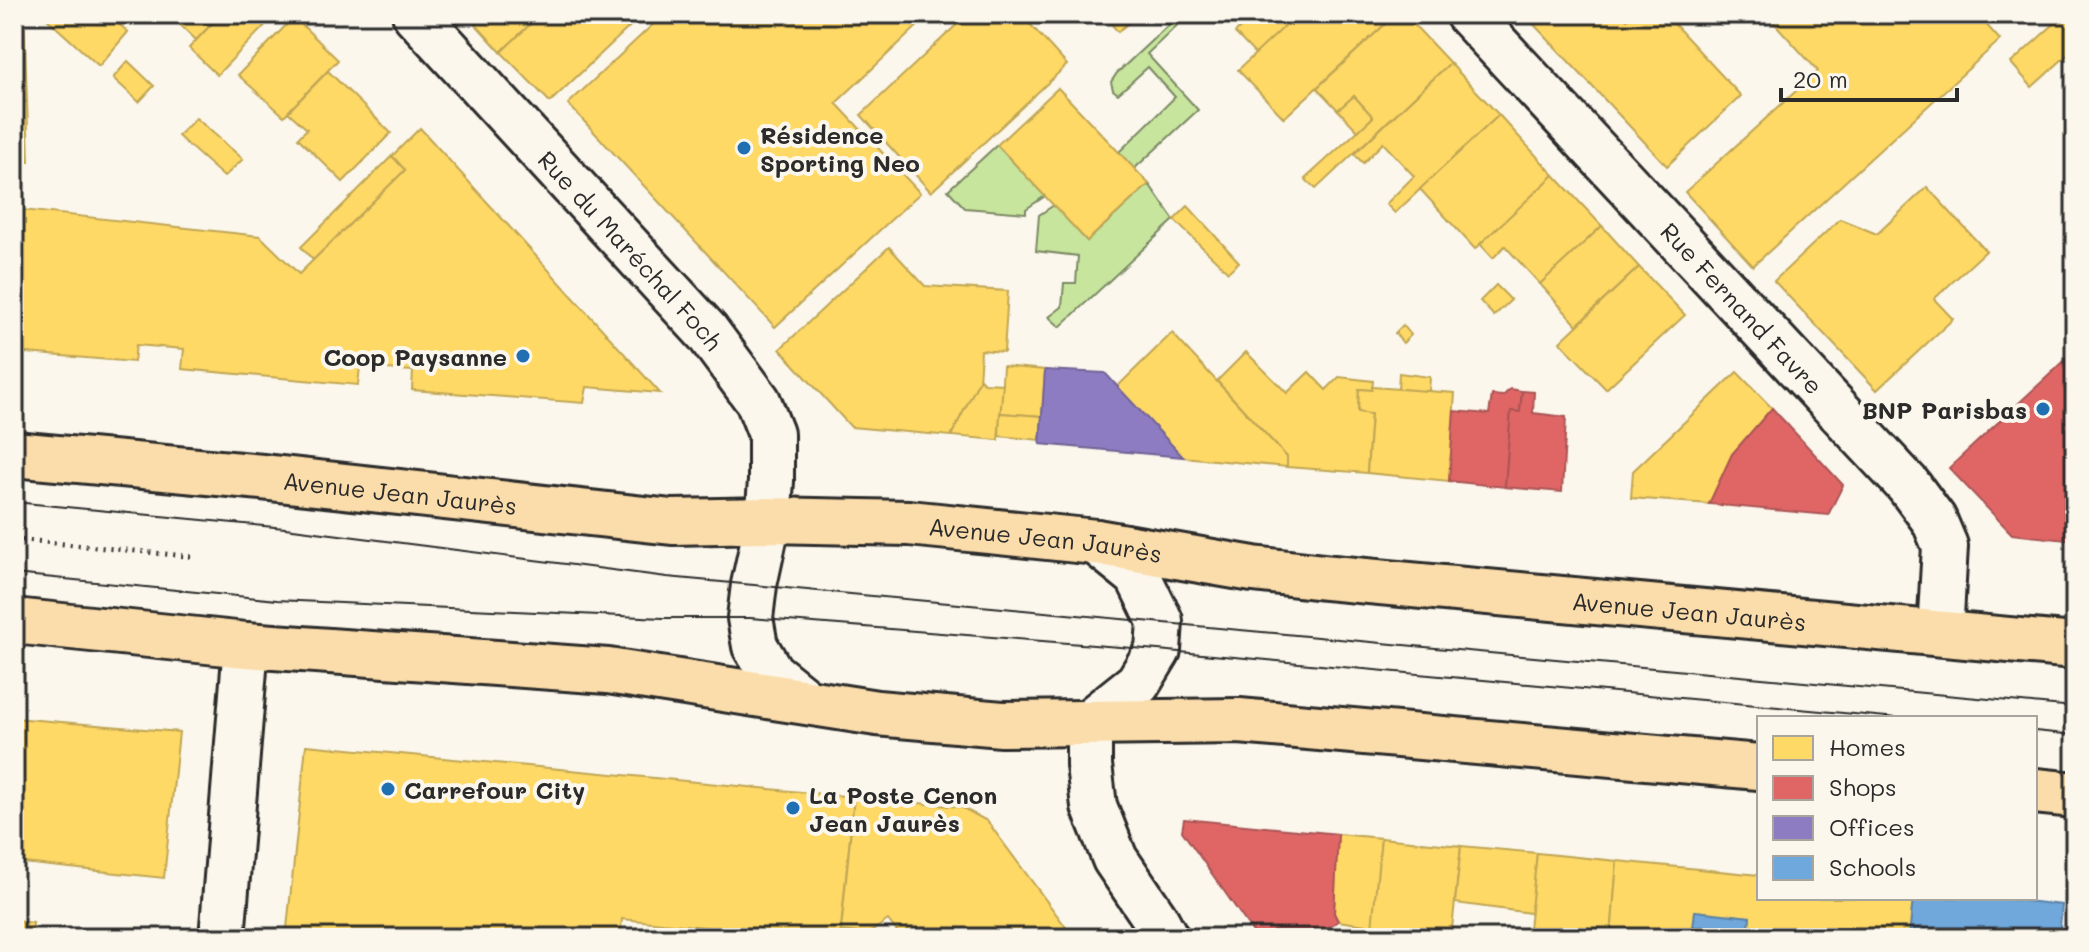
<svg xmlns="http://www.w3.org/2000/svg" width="2089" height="952" font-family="Mali,sans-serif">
<rect width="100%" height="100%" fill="#fbf7ec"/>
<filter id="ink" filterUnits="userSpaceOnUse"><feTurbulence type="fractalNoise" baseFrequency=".0125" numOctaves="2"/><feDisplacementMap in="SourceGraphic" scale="16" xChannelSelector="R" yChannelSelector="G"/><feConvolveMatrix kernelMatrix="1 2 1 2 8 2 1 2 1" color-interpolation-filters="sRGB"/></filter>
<g filter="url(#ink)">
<!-- green -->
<g fill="#c8e59d" stroke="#7a8864" stroke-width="2">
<polygon points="1180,14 1189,14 1147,54 1198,110 1134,169 1119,152 1175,97 1148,67 1118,94 1113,90 1111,82 1117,73"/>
<polygon points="997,145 1045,196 1026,209 1026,213 965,208 948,190"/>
<polygon points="1149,184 1174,220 1060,327 1049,317 1062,307 1064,283 1076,283 1078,256 1036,251 1039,215 1054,205 1087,241"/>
</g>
<!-- homes -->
<g fill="#ffd966" stroke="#bfa554" stroke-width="2">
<polygon points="14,14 24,14 25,42 14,32"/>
<polygon points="50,14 108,14 128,32 99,66 46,18"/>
<polygon points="169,14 221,14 196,40"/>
<polygon points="221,14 276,14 217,75 189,48"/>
<polygon points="466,14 541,14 501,52"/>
<polygon points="541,14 643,14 550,102 501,52"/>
<polygon points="664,14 922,14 926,18 836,103 920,193 775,327 568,104"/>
<polygon points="932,14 954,14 942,25"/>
<polygon points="968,14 1021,14 1067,65 931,192 861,115"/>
<polygon points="1103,14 1138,14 1118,32"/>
<polygon points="1255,14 1298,14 1256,55 1235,33"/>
<polygon points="1298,14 1396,14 1284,118 1238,70"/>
<polygon points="1396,14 1404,14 1450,63 1316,189 1305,179 1373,117 1354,96 1338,110 1317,88"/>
<polygon points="1527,14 1622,14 1627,19 1632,14 1665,14 1741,96 1667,166 1526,16"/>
<polygon points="1766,14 1977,14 2000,40 1753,266 1685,192 1818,71"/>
<polygon points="2065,14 2075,14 2075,48 2032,87 2011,63"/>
<polygon points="294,17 338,60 284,116 238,75"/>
<polygon points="14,32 25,42 27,102 14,101"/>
<polygon points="128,61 154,86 139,102 113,78"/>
<polygon points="1450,63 1499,115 1395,213 1386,204 1414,176 1383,143 1363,163 1354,154"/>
<polygon points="328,71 391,133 343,182 298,138 307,129 288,112"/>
<polygon points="1058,88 1149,184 1087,241 997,145"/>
<polygon points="1354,96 1373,117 1358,131 1338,110"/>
<polygon points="14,101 27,102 29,162 14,161"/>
<polygon points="1499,115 1554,175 1475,249 1420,189"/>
<polygon points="196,118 243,159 224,177 178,136"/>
<polygon points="420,128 660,393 587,387 584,403 412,390 413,371 360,367 358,385 182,369 184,349 136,345 134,362 14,352 14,209 260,236 299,274 405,170 392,156"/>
<polygon points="392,156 405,170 313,260 301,247"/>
<polygon points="1554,175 1602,226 1540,284 1505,246 1493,258 1480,244"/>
<polygon points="1927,187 1986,251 1934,299 1953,319 1877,390 1774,281 1840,219 1877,234"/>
<polygon points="1188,206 1239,262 1228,272 1174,220"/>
<polygon points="1602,226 1639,267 1577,325 1540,284"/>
<polygon points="889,247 925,286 1008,291 1004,352 981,350 979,383 951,436 851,427 780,349"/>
<polygon points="1639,267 1685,315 1606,389 1560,342"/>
<polygon points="1496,285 1511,300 1494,316 1480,301"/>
<polygon points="2075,314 2075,348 2067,320"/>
<polygon points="1403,325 1411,335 1403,343 1395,333"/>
<polygon points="1172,333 1287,457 1287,467 1183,457 1117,387"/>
<polygon points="1246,352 1287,393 1309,372 1326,390 1339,377 1373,381 1372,390 1359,389 1358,412 1371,414 1367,473 1287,467 1287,457 1217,381"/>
<polygon points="1003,366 1045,370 1042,416 1000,413"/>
<polygon points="1737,372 1772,408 1732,454 1709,504 1631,498 1633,471"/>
<polygon points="1399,373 1430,377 1429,392 1398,389"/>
<polygon points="980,379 984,383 1003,384 998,440 951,436"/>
<polygon points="1372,387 1455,393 1449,481 1367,473 1371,414 1358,412 1359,389 1372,390"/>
<polygon points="1000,413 1042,416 1040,440 999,436"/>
<polygon points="14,718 179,732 164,878 14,862"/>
<polygon points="306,745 854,797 840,938 817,938 622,919 620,938 286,938"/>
<polygon points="854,797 961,807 987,821 1074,938 902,938 888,920 868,934 841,931"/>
<polygon points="1338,834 1381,838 1373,926 1338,921 1334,913"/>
<polygon points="1381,838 1461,846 1451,938 1371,938"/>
<polygon points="1461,846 1537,853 1531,913 1455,903"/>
<polygon points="1537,853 1617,861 1611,938 1591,938 1591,936 1551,931 1550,938 1528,938"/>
<polygon points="1617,861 1759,875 1759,898 1913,898 1909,938 1776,938 1748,935 1750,917 1695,911 1692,938 1611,938"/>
<polygon points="14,921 33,923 32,936 14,935 14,938"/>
<polygon points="1551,931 1591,936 1591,938 1550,938"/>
</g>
<!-- shops -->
<g fill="#e06666" stroke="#aa5454" stroke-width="2">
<polygon points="2075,351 2075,541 2012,534 1949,468"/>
<polygon points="1510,389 1522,391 1520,412 1511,411 1505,487 1449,481 1454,411 1489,414 1492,395 1503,396"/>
<polygon points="1522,391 1534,392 1533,413 1566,417 1562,492 1505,487 1511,411 1520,412"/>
<polygon points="1772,408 1843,485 1828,515 1709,504 1732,454"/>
<polygon points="1184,819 1338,834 1334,913 1338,921 1313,938 1257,938 1182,831"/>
</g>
<!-- offices -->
<polygon fill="#8e7cc3" stroke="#706495" stroke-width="2" points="1045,370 1105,373 1183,457 1040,444"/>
<!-- schools -->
<g fill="#6fa8dc" stroke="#5b82a7" stroke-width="2">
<polygon points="1913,898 1996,898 2062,905 2059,938 1909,938"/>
<polygon points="1695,911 1750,917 1748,935 1776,938 1727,938 1708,936 1708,938 1692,938"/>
</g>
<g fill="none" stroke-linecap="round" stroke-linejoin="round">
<defs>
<g id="street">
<path id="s1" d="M415,14l292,318 51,69 13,33v47l-3,39 -14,65 -4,33 5,28 16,27 35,28"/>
<path id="s2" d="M1468,14l440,471 26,35 11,26 -5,87"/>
<polyline points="1096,542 1138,576 1160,621 1158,650 1138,683 1089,722 1089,765 1094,806 1115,859 1155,918 1166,938"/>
<polyline points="222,938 246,645"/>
</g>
<g id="primary">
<path id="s3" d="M14,454l248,23 410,45 96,-2 141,3 187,19 157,27 71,8 751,69"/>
<polyline points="14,621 246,645 608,671 877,713 1002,724 1239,721 1759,767"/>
<polyline points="2035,791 2075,795"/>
</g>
</defs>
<!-- street casing -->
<use href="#street" stroke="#2b2b2b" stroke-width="50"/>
<!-- primary casing -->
<use href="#primary" stroke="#2b2b2b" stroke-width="50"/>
<!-- path -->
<polyline stroke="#2b2b2b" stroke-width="5" stroke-dasharray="2 6" stroke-linecap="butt" points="14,539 196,557"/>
<!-- street -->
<use href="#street" stroke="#fbf7ec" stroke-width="44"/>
<!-- primary -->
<use href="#primary" stroke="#fbddab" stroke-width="44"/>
<!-- tram -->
<g stroke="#2b2b2b" stroke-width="2">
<polyline points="14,502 285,528 667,577 2075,707"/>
<polyline points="14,574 277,600 663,618 750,618 1158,650 1898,718"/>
<polyline points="2035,731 2075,735"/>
</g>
</g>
</g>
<!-- markers -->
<g fill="#1f6fb2" stroke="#fbf7ec" stroke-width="3">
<circle cx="744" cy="148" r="8"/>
<circle cx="523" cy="356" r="8"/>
<circle cx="2043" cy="409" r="8"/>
<circle cx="388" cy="789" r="8"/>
<circle cx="793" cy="808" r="8"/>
</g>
<g text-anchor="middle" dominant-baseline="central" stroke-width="8" stroke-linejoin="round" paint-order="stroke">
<!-- poi labels -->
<g font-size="24" font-weight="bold" fill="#2b2b2b" stroke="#fbf7ec" text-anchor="start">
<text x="760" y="134">Résidence<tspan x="760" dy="28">Sporting Neo</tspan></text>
<text x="507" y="356" text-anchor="end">Coop Paysanne</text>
<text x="2027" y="409" text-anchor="end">BNP Parisbas</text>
<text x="404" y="789">Carrefour City</text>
<text x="809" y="794">La Poste Cenon<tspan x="809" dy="28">Jean Jaurès</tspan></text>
</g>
<!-- street labels -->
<g font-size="24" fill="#2b2b2b" stroke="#fbf7ec">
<text stroke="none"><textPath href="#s1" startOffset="320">Rue du Maréchal Foch</textPath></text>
<text stroke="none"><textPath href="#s2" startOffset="402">Rue Fernand Favre</textPath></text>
<text stroke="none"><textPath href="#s3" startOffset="388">Avenue Jean Jaurès</textPath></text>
<text stroke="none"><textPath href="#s3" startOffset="1036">Avenue Jean Jaurès</textPath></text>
<text stroke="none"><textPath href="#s3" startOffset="1684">Avenue Jean Jaurès</textPath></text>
</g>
</g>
<!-- margin -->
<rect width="2089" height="952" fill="none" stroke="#fbf7ec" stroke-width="48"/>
<rect x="24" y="24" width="2041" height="904" fill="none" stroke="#2b2b2b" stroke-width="3" filter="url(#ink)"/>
<!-- legend -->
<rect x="1757" y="716" width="280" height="184" fill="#fbf7ec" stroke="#a8a59f" stroke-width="2"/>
<rect x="1773" y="736" width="40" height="24" fill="#ffd966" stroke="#a8a59f" stroke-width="2"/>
<text x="1829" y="756" font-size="24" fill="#2b2b2b">Homes</text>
<rect x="1773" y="776" width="40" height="24" fill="#e06666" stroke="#a8a59f" stroke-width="2"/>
<text x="1829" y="796" font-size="24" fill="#2b2b2b">Shops</text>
<rect x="1773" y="816" width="40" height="24" fill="#8e7cc3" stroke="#a8a59f" stroke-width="2"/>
<text x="1829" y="836" font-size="24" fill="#2b2b2b">Offices</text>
<rect x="1773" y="856" width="40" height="24" fill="#6fa8dc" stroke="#a8a59f" stroke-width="2"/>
<text x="1829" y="876" font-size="24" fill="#2b2b2b">Schools</text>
<!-- scale -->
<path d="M1781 88v12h176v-12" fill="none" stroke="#2b2b2b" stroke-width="4"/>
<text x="1793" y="88" font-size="24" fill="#2b2b2b" stroke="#fbf7ec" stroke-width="6" paint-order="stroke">20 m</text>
</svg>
